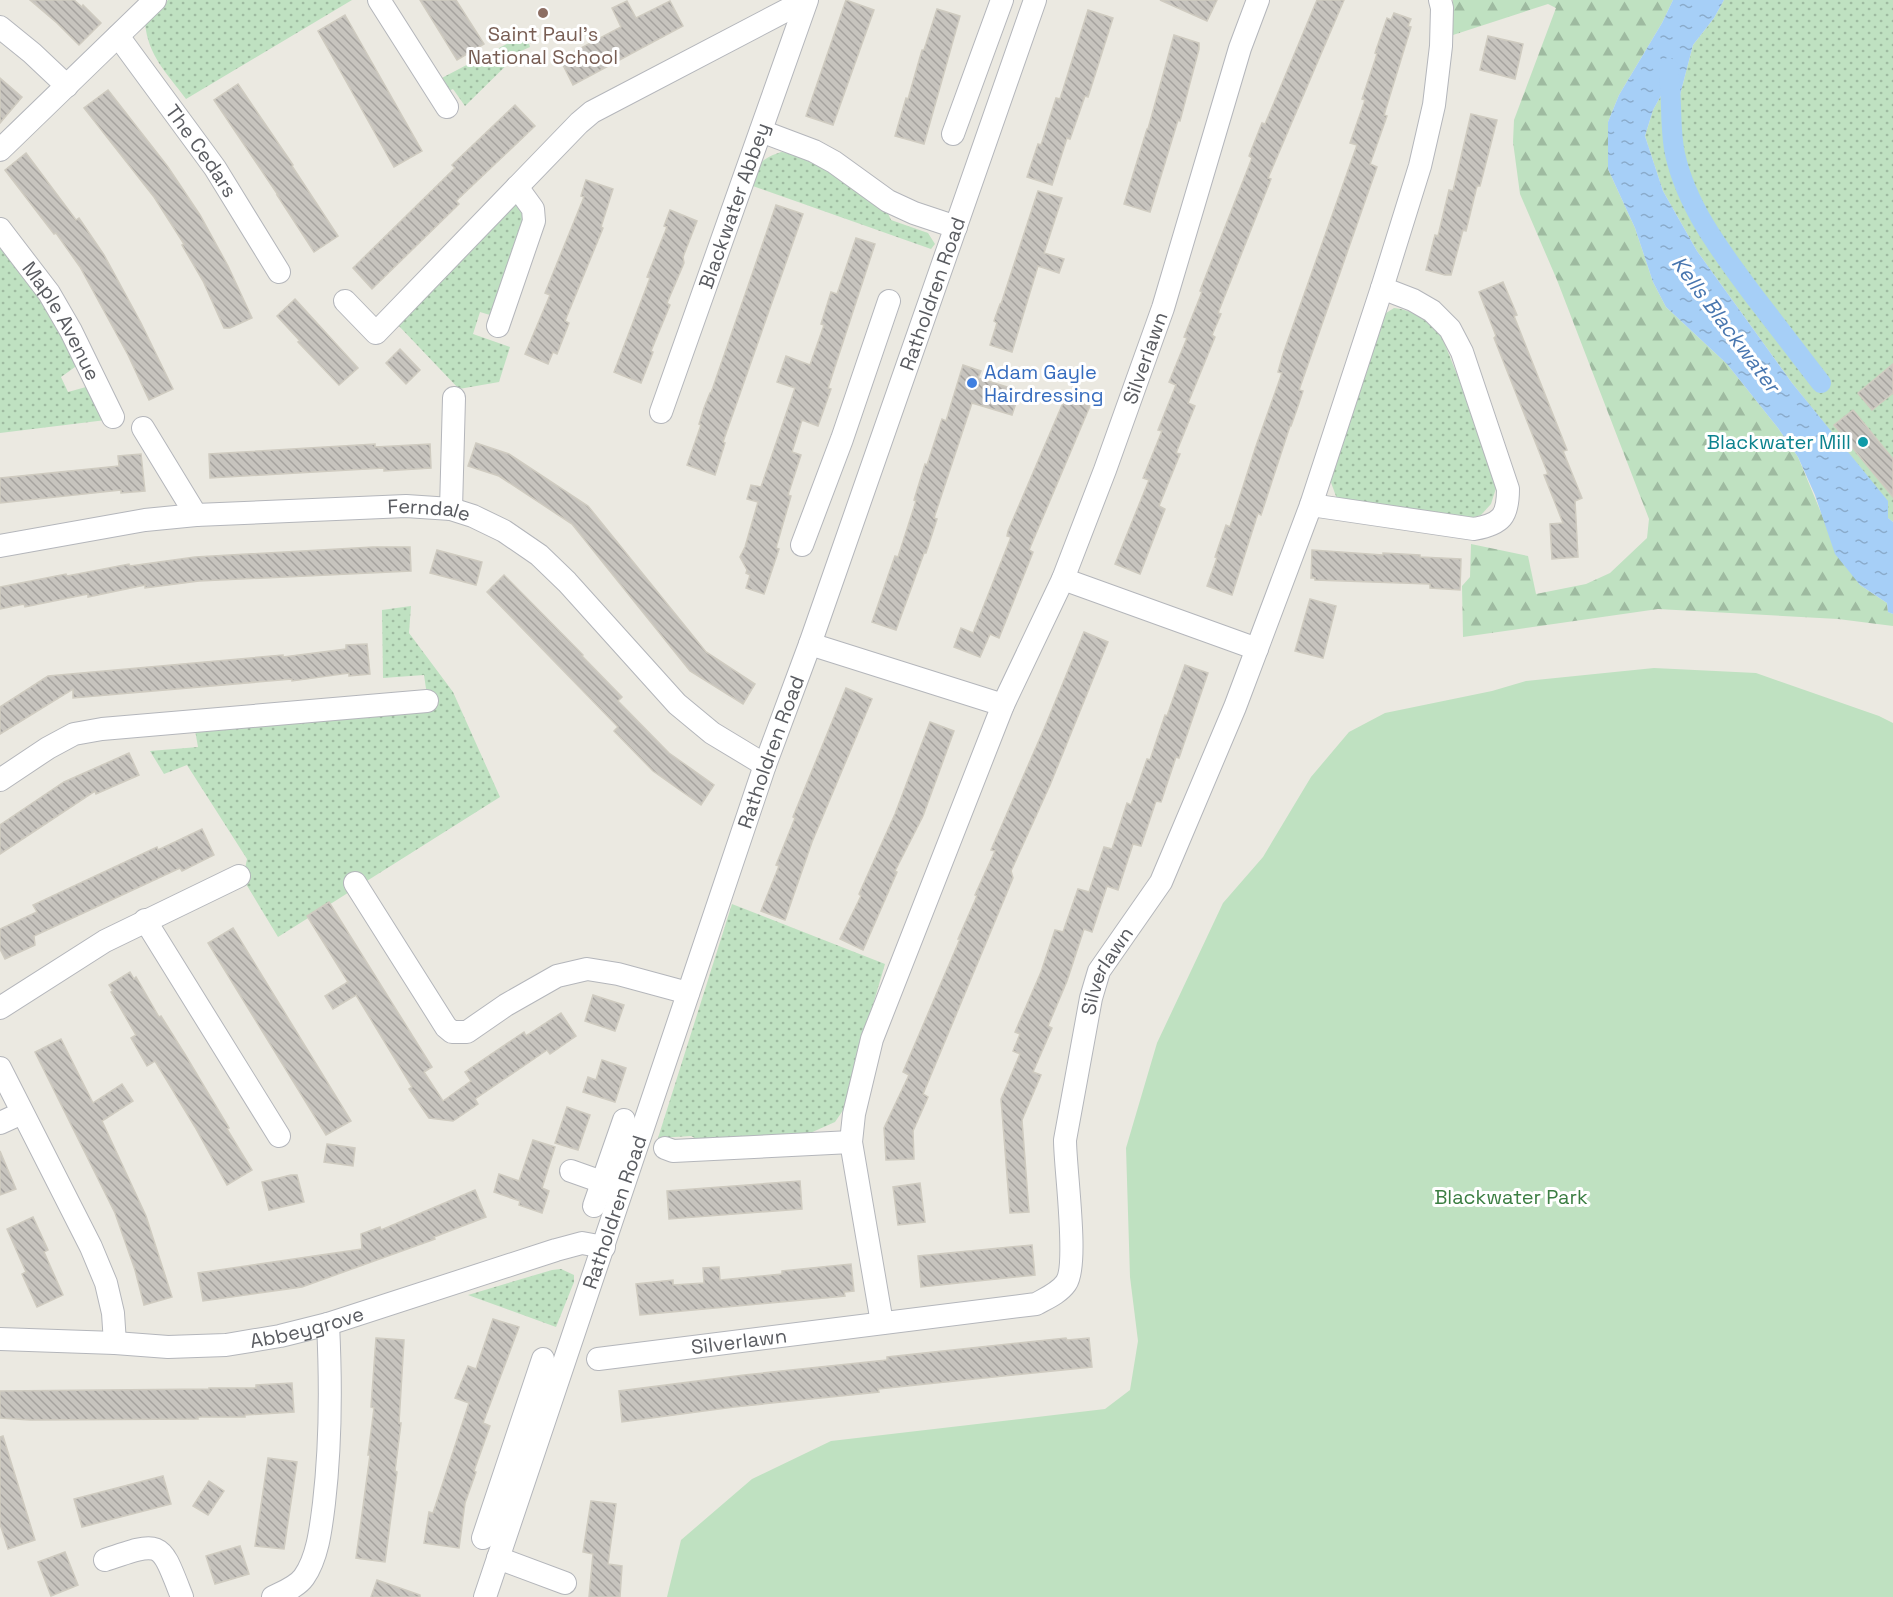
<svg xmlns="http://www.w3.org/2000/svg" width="1893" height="1597" font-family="'Space Grotesk',sans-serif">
<defs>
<pattern id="grass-dots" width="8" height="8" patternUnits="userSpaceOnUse" patternTransform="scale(1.5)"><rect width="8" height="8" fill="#bfe1c1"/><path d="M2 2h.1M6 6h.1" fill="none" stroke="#9ebaa0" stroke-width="1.8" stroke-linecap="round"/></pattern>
<pattern id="forest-firs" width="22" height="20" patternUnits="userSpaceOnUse" patternTransform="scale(1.5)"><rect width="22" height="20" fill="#bfe1c1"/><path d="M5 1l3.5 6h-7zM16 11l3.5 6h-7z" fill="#9ebaa0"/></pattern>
<pattern id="water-ripples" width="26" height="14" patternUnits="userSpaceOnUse" patternTransform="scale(1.5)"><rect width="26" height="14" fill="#a6cff7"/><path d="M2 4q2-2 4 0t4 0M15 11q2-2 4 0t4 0" fill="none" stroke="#8aabcb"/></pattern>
<pattern id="building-back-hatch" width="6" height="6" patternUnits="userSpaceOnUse" patternTransform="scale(1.5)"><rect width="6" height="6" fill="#c7c4be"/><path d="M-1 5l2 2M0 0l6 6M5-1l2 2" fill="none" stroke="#a5a29e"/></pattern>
</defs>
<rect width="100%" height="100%" fill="#ebe9e1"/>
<!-- grass -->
<g fill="url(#grass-dots)">
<path d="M168,0h184l-166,99c-19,-26 -38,-43 -41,-76z"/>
<polygon points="1724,0 1893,0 1893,522 1888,518 1887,501 1792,383 1697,251 1663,191 1645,136 1653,110 1663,92 1680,95 1693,45 1714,18"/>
<polygon points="527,37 530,47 521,51 465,106 453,89 446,92 438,80 518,38"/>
<path d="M781,152l18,2 17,8 69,45 6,13 37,13 7,11 -4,5 -181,-64c6,-21 11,-26 31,-33z"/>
<polygon points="519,205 524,219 490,315 480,312 473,334 510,347 499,382 459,389 398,325 509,206"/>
<polygon points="0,242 16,261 78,359 75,367 61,377 68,392 86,387 106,420 0,433"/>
<path d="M1394,308c21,2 35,14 48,29l49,122 6,26 -6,19 -10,11 -17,5 -127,-21 -8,-22 54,-162z"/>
<polygon points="411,606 409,633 453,692 500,797 278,937 243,879 247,859 187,765 164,774 150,751 198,747 195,730 429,709 424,675 383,678 382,610"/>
<polygon points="732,904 885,964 850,1083 848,1103 835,1122 808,1134 708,1145 691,1136 658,1138"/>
<polygon points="561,1269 574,1275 574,1282 556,1327 468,1295 552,1270"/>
</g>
<!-- forest -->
<polygon fill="url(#forest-firs)" points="1453,0 1673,0 1662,23 1619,95 1608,122 1608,169 1635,228 1653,282 1666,307 1727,364 1778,428 1798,457 1829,532 1860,585 1887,603 1888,612 1893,614 1893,626 1838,619 1658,609 1463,637 1462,586 1470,577 1471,544 1528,556 1536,594 1586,584 1610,573 1647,538 1649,519 1557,280 1520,194 1513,142 1514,120 1556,8 1548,4 1453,35"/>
<!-- park -->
<polygon fill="#bfe1c1" points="1654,668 1756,673 1879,716 1893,723 1893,1597 667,1597 681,1540 752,1479 831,1441 1105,1409 1130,1390 1138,1341 1130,1277 1126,1148 1157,1043 1223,903 1263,857 1311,777 1349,732 1385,713 1492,691 1526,681"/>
<!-- water -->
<polygon fill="url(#water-ripples)" points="1673,0 1724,0 1714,18 1693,45 1680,95 1663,92 1653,110 1645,136 1663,191 1697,251 1792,383 1888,501 1888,518 1893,522 1893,614 1888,612 1887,603 1860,585 1835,554 1815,495 1798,457 1778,428 1727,364 1666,307 1653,282 1635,228 1608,169 1608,122 1619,95 1662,23"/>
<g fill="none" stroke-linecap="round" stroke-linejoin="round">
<!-- canal -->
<path stroke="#a6cff7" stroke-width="20" d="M1668,68c5,29 1,58 7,86 12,54 47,99 79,142 22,29 45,58 67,87"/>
</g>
<!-- building -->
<g fill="url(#building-back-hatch)" stroke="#cfcbc0" stroke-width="1.5">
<polygon points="30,0 74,0 82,7 83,5 101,23 79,45 57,23"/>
<polygon points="420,0 456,0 484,44 457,60"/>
<polygon points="846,0 874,10 833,125 806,116"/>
<polygon points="1160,0 1217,0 1207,21"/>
<polygon points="1317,0 1344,0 1268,178 1271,179 1218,313 1221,314 1212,335 1215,337 1188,403 1195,406 1176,453 1180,454 1159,506 1165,509 1140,574 1115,564 1149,480 1143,478 1162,431 1158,430 1176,385 1169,382 1187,338 1184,337 1202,292 1200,291 1252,158 1249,156 1262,123 1265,124"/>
<polygon points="627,1 636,18 670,1 683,26 573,85 560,59 621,27 612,8"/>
<polygon points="937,9 960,16 924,144 895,136 906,98 908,99 922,50 924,50"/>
<polygon points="1088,10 1113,18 1088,97 1085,96 1070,139 1067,138 1052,185 1027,177 1038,144 1041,145 1056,98 1060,99"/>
<polygon points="1394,13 1411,19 1408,26 1411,27 1384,115 1387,116 1370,164 1377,167 1299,390 1303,391 1297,409 1291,426 1290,426 1261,515 1258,513 1232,595 1207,586 1217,558 1215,557 1226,525 1230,527 1256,446 1282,373 1278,372 1283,354 1357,145 1350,143 1365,100 1362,99 1377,54 1375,53 1387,18 1391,20"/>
<polygon points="345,15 422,151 394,167 318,31"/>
<polygon points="1174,35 1199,43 1199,49 1180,121 1178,120 1150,212 1124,204 1147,129 1148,129"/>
<polygon points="1488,36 1523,44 1515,79 1480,70"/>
<polygon points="0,78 22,97 0,123"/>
<polygon points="238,84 293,165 292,166 338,236 314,252 277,195 278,195 214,100"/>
<polygon points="108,90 168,167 200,215 228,266 252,318 230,328 224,328 203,281 182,245 184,244 154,197 84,108"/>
<polygon points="515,105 535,126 456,201 459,204 372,289 353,268 455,168 452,165"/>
<polygon points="1471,114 1497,120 1480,186 1477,186 1466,231 1463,230 1451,275 1445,275 1426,270 1435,235 1438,236 1449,190 1453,191"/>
<polygon points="26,153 76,220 79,218 104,255 141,323 173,389 149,400 128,355 80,267 56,233 54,234 5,170"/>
<polygon points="586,180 613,189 601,227 603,228 565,321 569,323 557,354 553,352 548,364 525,354 550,295 545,293 584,197 581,196"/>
<polygon points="1038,191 1062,198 1044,253 1064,259 1059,273 1038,266 1012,352 990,345 997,323 994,321 1000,304 1001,304"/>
<polygon points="776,205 803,214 723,442 725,443 715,475 687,465 701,425 699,424 704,408 710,393 711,393"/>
<polygon points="670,210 697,221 683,257 684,263 667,303 670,305 651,351 653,352 641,383 614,372 650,278 647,277 667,227 664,226"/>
<polygon points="856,238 875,244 828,388 831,389 818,426 802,420 792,452 801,455 788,495 791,496 776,548 779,549 764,594 746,588 750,575 746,573 747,570 740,557 745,547 758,502 747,499 751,485 761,487 795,388 777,382 786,356 810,365 824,325 821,324 831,292 837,294"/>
<polygon points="1503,282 1517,315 1514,316 1567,450 1563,451 1582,498 1575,501 1578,557 1552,559 1550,524 1563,523 1544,475 1548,474 1494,338 1496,336 1479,292"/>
<polygon points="295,299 358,368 339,385 298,342 300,341 277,316"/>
<polygon points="400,349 420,370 406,384 386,363"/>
<polygon points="1893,364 1893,393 1872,410 1858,393"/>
<polygon points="963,365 981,371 978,378 1020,391 1012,415 972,403 934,518 937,519 926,553 924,553 896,630 872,622 895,556 898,557 916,501 914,500 925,464 927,465 942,419 946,421"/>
<polygon points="1066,396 1090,406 1029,550 1033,552 999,638 990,634 980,657 954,647 961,628 973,633 1011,537 1007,536 1008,531"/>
<polygon points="1853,410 1893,459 1893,497 1834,425"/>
<polygon points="476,443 509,454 588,506 706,652 755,684 743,704 690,671 572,524 499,476 468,466"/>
<polygon points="375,444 375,447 430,444 431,468 384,471 384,468 210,478 209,454"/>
<polygon points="141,454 145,491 121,493 121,490 0,503 0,478 119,466 118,456"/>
<polygon points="373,547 410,547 411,571 199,581 145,588 145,585 88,597 88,594 25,607 24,604 0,609 0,587 66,574 67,576 129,564 130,566 195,557"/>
<polygon points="437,550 482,562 476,585 430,573"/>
<polygon points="1312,550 1383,555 1383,553 1420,555 1420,557 1461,559 1460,590 1430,588 1430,584 1315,580 1315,578 1311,578"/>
<polygon points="504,575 583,655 582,656 622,697 618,701 669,753 714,785 701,805 653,771 614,731 618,727 487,592"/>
<polygon points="1310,599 1336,606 1323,658 1295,651"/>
<polygon points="1084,632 1108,642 1050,785 1011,871 1013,878 923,1094 928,1097 913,1131 914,1159 886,1160 884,1128 909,1075 903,1072 960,939 958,939 977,896 975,895 995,851 991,850 1044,729"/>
<polygon points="367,644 370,674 349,676 349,673 292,681 292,679 73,698 73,689 0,734 0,707 48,676 283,655 283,657 346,649 346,645"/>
<polygon points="1185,665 1208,673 1179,758 1176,757 1161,802 1156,801 1141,846 1133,844 1118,890 1107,886 1092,932 1084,929 1067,981 1048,1026 1052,1028 1033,1072 1041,1075 1022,1120 1029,1212 1010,1213 1001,1099 1020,1054 1013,1051 1020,1034 1015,1032 1041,972 1055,930 1063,932 1078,889 1089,892 1104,847 1112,849 1127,803 1131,805 1147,759 1150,760 1165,715 1167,716"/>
<polygon points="846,688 872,699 812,842 785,920 761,911 779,866 776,865 795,818 793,817"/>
<polygon points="930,722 954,731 923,816 895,871 897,872 863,950 840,939 861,896 859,894 895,814"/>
<polygon points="129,753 139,775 96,794 95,791 0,854 0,825 64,782"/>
<polygon points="202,829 214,855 182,871 180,868 34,936 35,945 5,959 0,949 0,929 37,912 33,905 157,847 158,850"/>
<polygon points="329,902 432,1067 424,1072 443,1101 471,1081 465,1072 524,1032 526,1036 561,1013 576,1036 550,1054 547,1050 475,1099 478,1104 453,1121 429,1118 409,1089 412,1087 356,995 333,1009 325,996 348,982 307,916"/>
<polygon points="233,928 351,1121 326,1135 208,943"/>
<polygon points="130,972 134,979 136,977 159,1017 161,1016 186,1056 229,1128 227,1129 252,1170 227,1185 195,1127 155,1061 147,1066 131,1038 136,1035 111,992 113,991 109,985"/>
<polygon points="593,995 624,1005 615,1031 585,1021"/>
<polygon points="61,1039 93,1103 122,1084 133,1101 102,1121 146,1216 172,1297 144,1305 135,1270 115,1213 35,1052"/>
<polygon points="602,1060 626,1068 615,1102 583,1092 588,1077 596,1080"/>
<polygon points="567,1107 590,1115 578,1150 555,1143"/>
<polygon points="533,1140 555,1147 542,1188 549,1191 542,1213 519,1205 520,1201 494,1192 499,1174 519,1181"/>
<polygon points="327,1144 355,1148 353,1166 324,1162"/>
<polygon points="0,1151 16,1189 0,1195"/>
<polygon points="291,1175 297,1175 304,1202 269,1210 262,1182"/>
<polygon points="800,1181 802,1209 669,1219 667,1191"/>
<polygon points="920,1183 925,1222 898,1225 893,1187"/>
<polygon points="475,1190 486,1217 434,1237 435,1239 302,1287 203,1301 198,1273 362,1249 361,1234 380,1227 381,1230"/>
<polygon points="33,1217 48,1250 44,1252 63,1295 37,1307 22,1274 26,1272 7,1229"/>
<polygon points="1032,1245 1035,1275 921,1287 918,1256"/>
<polygon points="851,1264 854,1291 844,1292 845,1296 640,1315 636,1284 673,1280 673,1285 704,1283 703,1268 719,1267 720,1280 782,1274 782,1271"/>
<polygon points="493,1319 519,1327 483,1423 490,1426 474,1471 476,1472 465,1503 459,1548 424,1543 429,1512 433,1513 469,1403 455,1398 468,1366 476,1369"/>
<polygon points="376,1338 404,1340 399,1423 401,1423 395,1471 397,1472 385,1562 356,1558 370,1455 368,1455 374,1408 371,1407"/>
<polygon points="1066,1338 1067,1340 1089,1338 1092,1367 878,1389 879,1392 734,1407 622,1422 619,1391 744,1375 887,1360 887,1357"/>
<polygon points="292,1383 294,1412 245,1415 245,1417 198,1417 198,1419 30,1420 0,1418 0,1391 209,1389 209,1388 256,1388 256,1385"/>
<polygon points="3,1436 35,1540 8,1549 0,1524 0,1437"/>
<polygon points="268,1458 297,1462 284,1549 255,1546"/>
<polygon points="163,1476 171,1504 82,1527 74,1499"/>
<polygon points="209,1481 224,1491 208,1515 193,1506"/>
<polygon points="591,1501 616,1504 608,1564 622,1566 620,1597 589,1597 593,1554 583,1552"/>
<polygon points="240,1546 249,1574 215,1584 206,1556"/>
<polygon points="65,1552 78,1585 51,1596 38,1562"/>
<polygon points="377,1580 420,1595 420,1597 371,1597"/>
</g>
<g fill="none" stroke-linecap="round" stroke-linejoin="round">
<defs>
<g id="minor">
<polyline points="379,0 447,107"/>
<polyline points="0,27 32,53 67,86"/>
<path id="s1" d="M118,36l97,132 64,104"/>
<polyline points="761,131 814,151 834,162 888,201 914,213 956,227"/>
<polyline points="953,134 1002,0"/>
<polyline points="0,150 155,0"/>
<path id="s2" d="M0,229l49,64 22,38 42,86"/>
<polyline points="345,301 376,333 579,123 592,112 806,0"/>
<polyline points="498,326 534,221 533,209 517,187"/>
<path id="s3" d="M661,412l146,-412"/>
<polyline points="143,428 196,515"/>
<path d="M1311,505l163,24c28,-5 34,-13 34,-40l-46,-137 -12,-23 -18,-18 -19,-11 -31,-12"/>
<polyline points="451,509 454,398"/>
<polyline points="802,545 842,439 889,301"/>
<path id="s4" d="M0,546l145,-26 51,-5 210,-9 45,3 22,7 31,15 35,24 28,27 110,122 35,29 53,32"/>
<polyline points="1063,579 1257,649"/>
<polyline points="810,644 1003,705"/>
<polyline points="0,780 48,748 74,734 102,729 427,701"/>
<polyline points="355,883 446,1027 452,1032 467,1032 506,1005 557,976 587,969 618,974 688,993"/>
<polyline points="145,920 279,1136"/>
<polyline points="0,1008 105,941 239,876"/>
<polyline points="0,1068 91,1247 106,1283 113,1313 115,1343"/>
<polyline points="0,1123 22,1113"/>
<polyline points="665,1148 673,1151 851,1142"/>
<polyline points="571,1171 602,1182"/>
<polyline points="594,1206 624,1120"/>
<path id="s5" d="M882,1323l-31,-181 3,-28 18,-75 131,-334 60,-126 42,-109 58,-162 77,-260 18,-48"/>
<path id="s6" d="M0,1339l115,4 53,4 58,-2 54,-9 48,-12 228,-74 26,-7 22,4"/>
<path id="s7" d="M598,1359l438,-55c11,-6 23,-11 30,-21 13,-18 -1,-114 -1,-143l26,-142 8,-27 62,-89 74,-175 76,-202 71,-217 38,-122 14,-61 7,-59 1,-38 -2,-8"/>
<polyline points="483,1538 543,1359"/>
<polyline points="498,1558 565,1583"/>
<path d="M105,1560c58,-20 55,-19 77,37"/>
<path d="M273,1597c10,-5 24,-10 31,-20 14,-20 17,-50 20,-74 7,-60 7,-119 4,-179"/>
<path id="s8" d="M485,1597l280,-832 45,-121 225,-644"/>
</g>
</defs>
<!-- minor casing -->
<use href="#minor" stroke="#b4b6bb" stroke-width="24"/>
<!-- minor -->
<use href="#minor" stroke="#fff" stroke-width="22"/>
</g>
<!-- markers -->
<circle fill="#8d6e63" stroke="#fff" stroke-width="2" cx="543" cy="13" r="6"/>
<circle fill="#3f7fe0" stroke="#fff" stroke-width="2" cx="972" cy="383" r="6"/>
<circle fill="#0f9aa8" stroke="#fff" stroke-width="2" cx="1863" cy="442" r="6"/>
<g text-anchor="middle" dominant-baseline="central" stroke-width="6" stroke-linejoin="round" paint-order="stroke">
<!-- education labels -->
<g font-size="20" fill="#785e54" stroke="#fff">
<text x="543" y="34">Saint Paul's<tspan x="543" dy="23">National School</tspan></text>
</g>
<!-- street labels -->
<g font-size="20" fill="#5a5c61" stroke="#fff">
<text stroke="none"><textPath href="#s1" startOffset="142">The Cedars</textPath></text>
<text stroke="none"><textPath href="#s3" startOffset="219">Blackwater Abbey</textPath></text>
<text stroke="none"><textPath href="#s8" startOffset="1378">Ratholdren Road</textPath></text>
<text stroke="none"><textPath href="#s2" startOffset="111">Maple Avenue</textPath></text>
<text stroke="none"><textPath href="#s5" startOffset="1023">Silverlawn</textPath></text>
<text stroke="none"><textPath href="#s4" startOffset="432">Ferndale</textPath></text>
<text stroke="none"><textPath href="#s8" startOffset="892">Ratholdren Road</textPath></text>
<text stroke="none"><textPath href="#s7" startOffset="798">Silverlawn</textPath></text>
<text stroke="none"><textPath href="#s8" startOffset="406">Ratholdren Road</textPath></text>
<text stroke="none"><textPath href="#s6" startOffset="309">Abbeygrove</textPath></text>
<text stroke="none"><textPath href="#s7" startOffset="142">Silverlawn</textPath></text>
</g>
<!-- shop labels -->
<g font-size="20" fill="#366cbe" stroke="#fff" text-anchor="start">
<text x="984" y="372">Adam Gayle<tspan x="984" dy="23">Hairdressing</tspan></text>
</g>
<!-- culture labels -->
<g font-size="20" fill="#0d838f" stroke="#fff" text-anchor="end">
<text x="1851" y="442">Blackwater Mill</text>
</g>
<!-- park labels -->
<g font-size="20" fill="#3b7e42" stroke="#fff">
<text x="1511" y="1197">Blackwater Park</text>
</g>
<!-- water labels -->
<g font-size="21" font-style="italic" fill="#4876af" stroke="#fff">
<text transform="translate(1726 324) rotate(53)">Kells Blackwater</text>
</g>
</g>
</svg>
